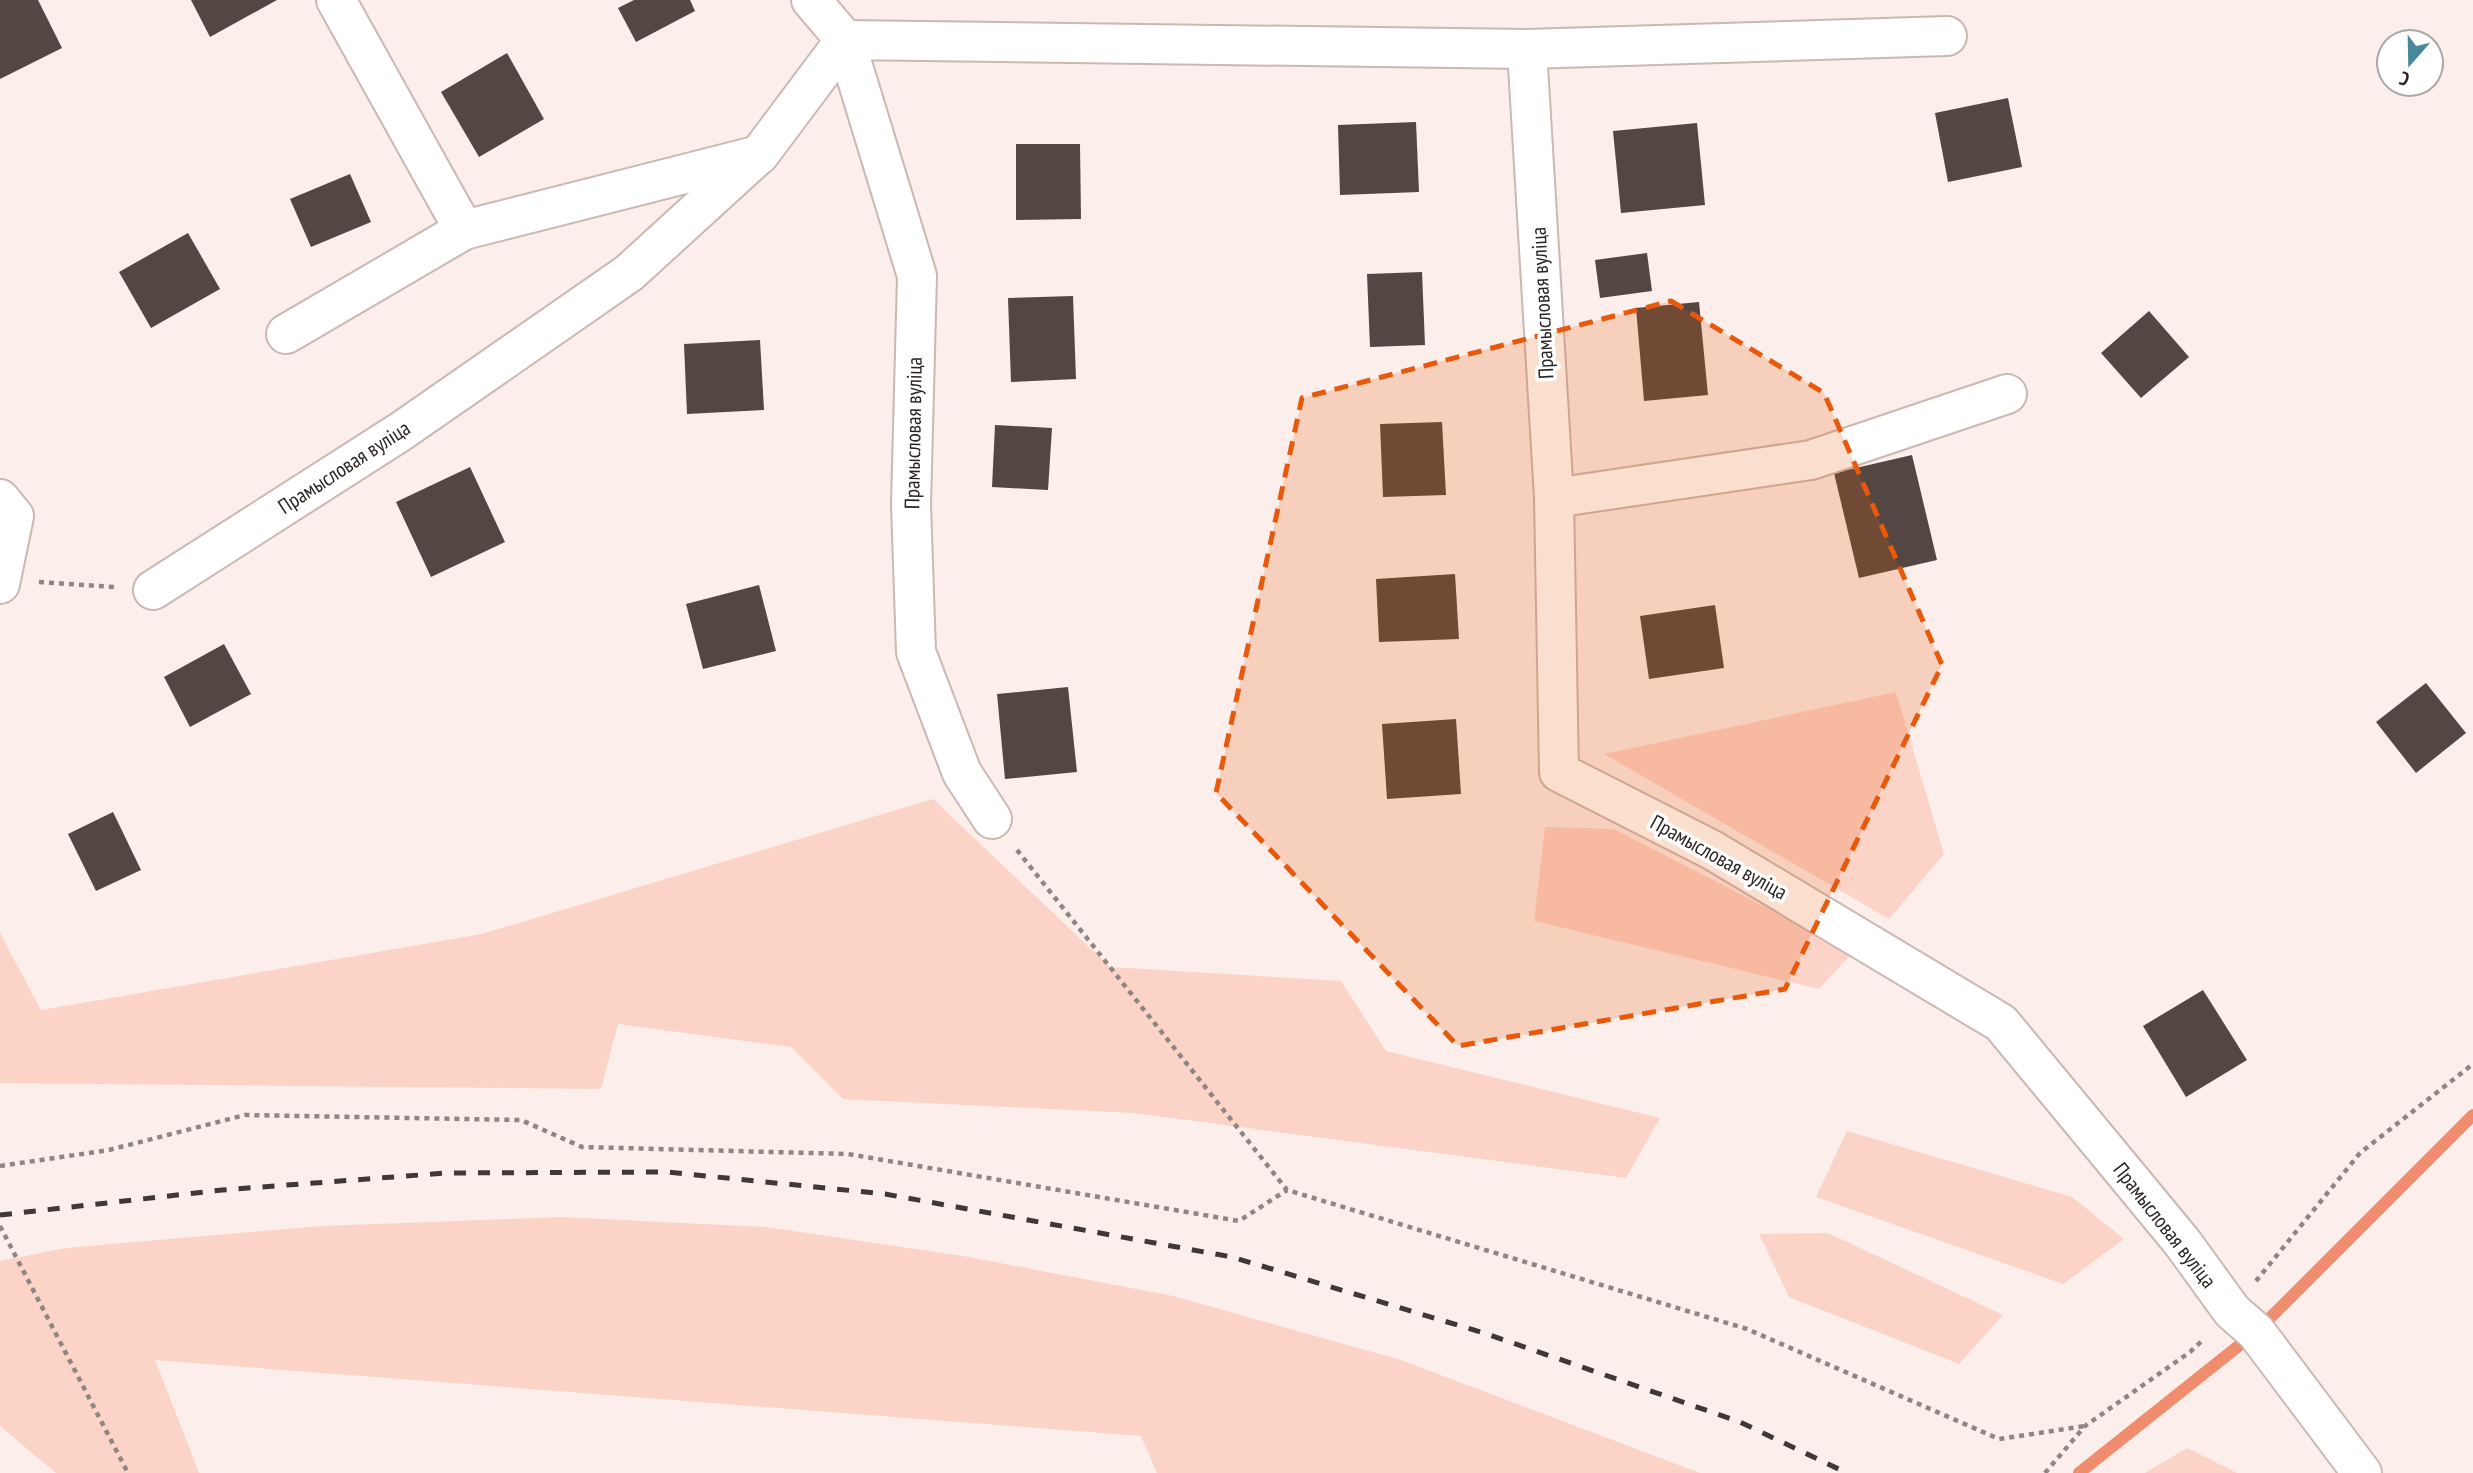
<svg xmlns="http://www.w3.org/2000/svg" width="2473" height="1473" font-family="'PT Sans Narrow',sans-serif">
<rect width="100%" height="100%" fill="#fceeea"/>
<!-- green -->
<g fill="#fcd3c7">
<polygon points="1896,692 1944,854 1889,919 1604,754"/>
<polygon points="933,799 1110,967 1341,981 1386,1051 1660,1118 1626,1178 1134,1113 843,1099 791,1047 618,1024 601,1089 0,1083 0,933 41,1010 482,934"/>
<polygon points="1545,827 1614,829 1853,952 1819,989 1534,921"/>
<polygon points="1847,1131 2072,1197 2124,1239 2063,1284 1816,1197"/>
<polygon points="561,1217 766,1227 963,1256 1173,1296 1401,1360 1700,1473 1157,1473 1141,1436 155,1360 199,1473 56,1473 0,1426 0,1261 66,1248 321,1226"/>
<polygon points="1828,1233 2003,1315 1959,1364 1789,1297 1759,1234"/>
<polygon points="2187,1448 2237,1473 2145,1473"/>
</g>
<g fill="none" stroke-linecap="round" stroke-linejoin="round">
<!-- stream -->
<polyline stroke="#f08d6e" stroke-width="12" points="2079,1473 2256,1332 2473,1115"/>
</g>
<!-- building -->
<g fill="#544642">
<polygon points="0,0 38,0 62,48 0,79"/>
<polygon points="191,0 277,0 210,37"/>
<polygon points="634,0 690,0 695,11 636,42 618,8"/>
<polygon points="507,53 544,119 479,157 441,92"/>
<polygon points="2008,98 2022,167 1948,182 1935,113"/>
<polygon points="1416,122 1419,192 1340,195 1338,125"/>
<polygon points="1697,123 1705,205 1621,213 1613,131"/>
<polygon points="1016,144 1080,144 1081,219 1016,220"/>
<polygon points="350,174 371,222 311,247 290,199"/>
<polygon points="188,233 220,289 151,328 119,272"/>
<polygon points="1647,253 1652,291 1600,298 1595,260"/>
<polygon points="1422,272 1425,345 1370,347 1367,274"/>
<polygon points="1073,296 1076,379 1011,382 1008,298"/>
<polygon points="1699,302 1708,395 1644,401 1636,308"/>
<polygon points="2149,311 2189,357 2141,398 2101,353"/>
<polygon points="760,340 764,410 687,414 684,344"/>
<polygon points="1442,422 1446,495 1383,497 1380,424"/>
<polygon points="995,425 1052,428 1048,490 992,487"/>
<polygon points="1912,455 1937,560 1859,578 1834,473"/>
<polygon points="470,467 505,542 431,577 396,502"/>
<polygon points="1455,574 1459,639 1379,642 1376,579"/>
<polygon points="759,585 776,651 703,669 686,604"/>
<polygon points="1715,605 1724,668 1649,679 1640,616"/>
<polygon points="224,644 251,694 190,727 164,677"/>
<polygon points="2426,683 2466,733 2416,773 2376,722"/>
<polygon points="1068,687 1077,772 1005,779 997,694"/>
<polygon points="1456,719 1461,794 1387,799 1382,724"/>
<polygon points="113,812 141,870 96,891 68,834"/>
<polygon points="2203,990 2247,1060 2186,1097 2143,1026"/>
</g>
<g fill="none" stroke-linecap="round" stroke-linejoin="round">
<defs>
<g id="minor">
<polyline points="336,0 464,230 759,155 845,40 811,0"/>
<polyline points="1527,49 1554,498 1559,772 1712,850 2001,1023 2182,1242 2232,1311 2256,1332 2362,1473"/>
<polyline points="286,334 464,230"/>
<polyline points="1554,498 1811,460 2007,394"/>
<polyline points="0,499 14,516 0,584"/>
<polyline points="153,590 400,432 629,273 755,158"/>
<polyline points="992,819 962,773 916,652 911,504 917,276 845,40 1527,49 1947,36"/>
</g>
</defs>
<!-- minor casing -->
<use href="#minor" stroke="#c9b8b3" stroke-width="42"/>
<!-- path -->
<g stroke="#8f8683" stroke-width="4.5" stroke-dasharray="5 5" stroke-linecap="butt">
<polyline points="39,582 114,587"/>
<polyline points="1017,850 1287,1190 1747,1329 1999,1439 2085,1426"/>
<polyline points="0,1166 109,1150 245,1115 521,1120 582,1147 848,1154 1239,1221 1287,1190"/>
<polyline points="0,1226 128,1473"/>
<polyline points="2256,1281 2360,1153 2473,1064"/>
<polyline points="2045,1473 2085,1426 2190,1352 2204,1339"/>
</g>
<!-- minor -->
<use href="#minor" stroke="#fff" stroke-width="38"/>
<!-- rail -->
<polyline stroke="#3f3836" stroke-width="5" stroke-dasharray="12 12" stroke-linecap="butt" points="0,1215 222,1190 446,1173 667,1172 885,1194 1232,1257 1487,1334 1740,1422 1847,1473"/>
</g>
<!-- marked area -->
<path fill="#e8590c" fill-opacity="0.2" stroke="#e8590c" stroke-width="5" stroke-dasharray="14 9" stroke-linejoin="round" d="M1671,301l153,92 118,272 -157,324 -327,57 -242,-253 86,-395z"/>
<g text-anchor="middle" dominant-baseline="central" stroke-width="7" stroke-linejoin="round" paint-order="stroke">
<!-- street labels -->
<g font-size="21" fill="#2a2422" stroke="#fff">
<text transform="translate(1542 303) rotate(-93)">Прамысловая вуліца</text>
<text transform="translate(913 433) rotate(-89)">Прамысловая вуліца</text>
<text transform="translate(344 467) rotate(-33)">Прамысловая вуліца</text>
<text transform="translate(1719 857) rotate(29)">Прамысловая вуліца</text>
<text transform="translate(2165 1225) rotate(52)">Прамысловая вуліца</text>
</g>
</g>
<!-- north arrow -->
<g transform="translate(2410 63) rotate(200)"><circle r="33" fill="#ffffff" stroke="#aaa7a7" stroke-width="2"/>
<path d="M0-5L12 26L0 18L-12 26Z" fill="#47899b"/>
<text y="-10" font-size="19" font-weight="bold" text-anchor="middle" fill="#2a2422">С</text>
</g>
</svg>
